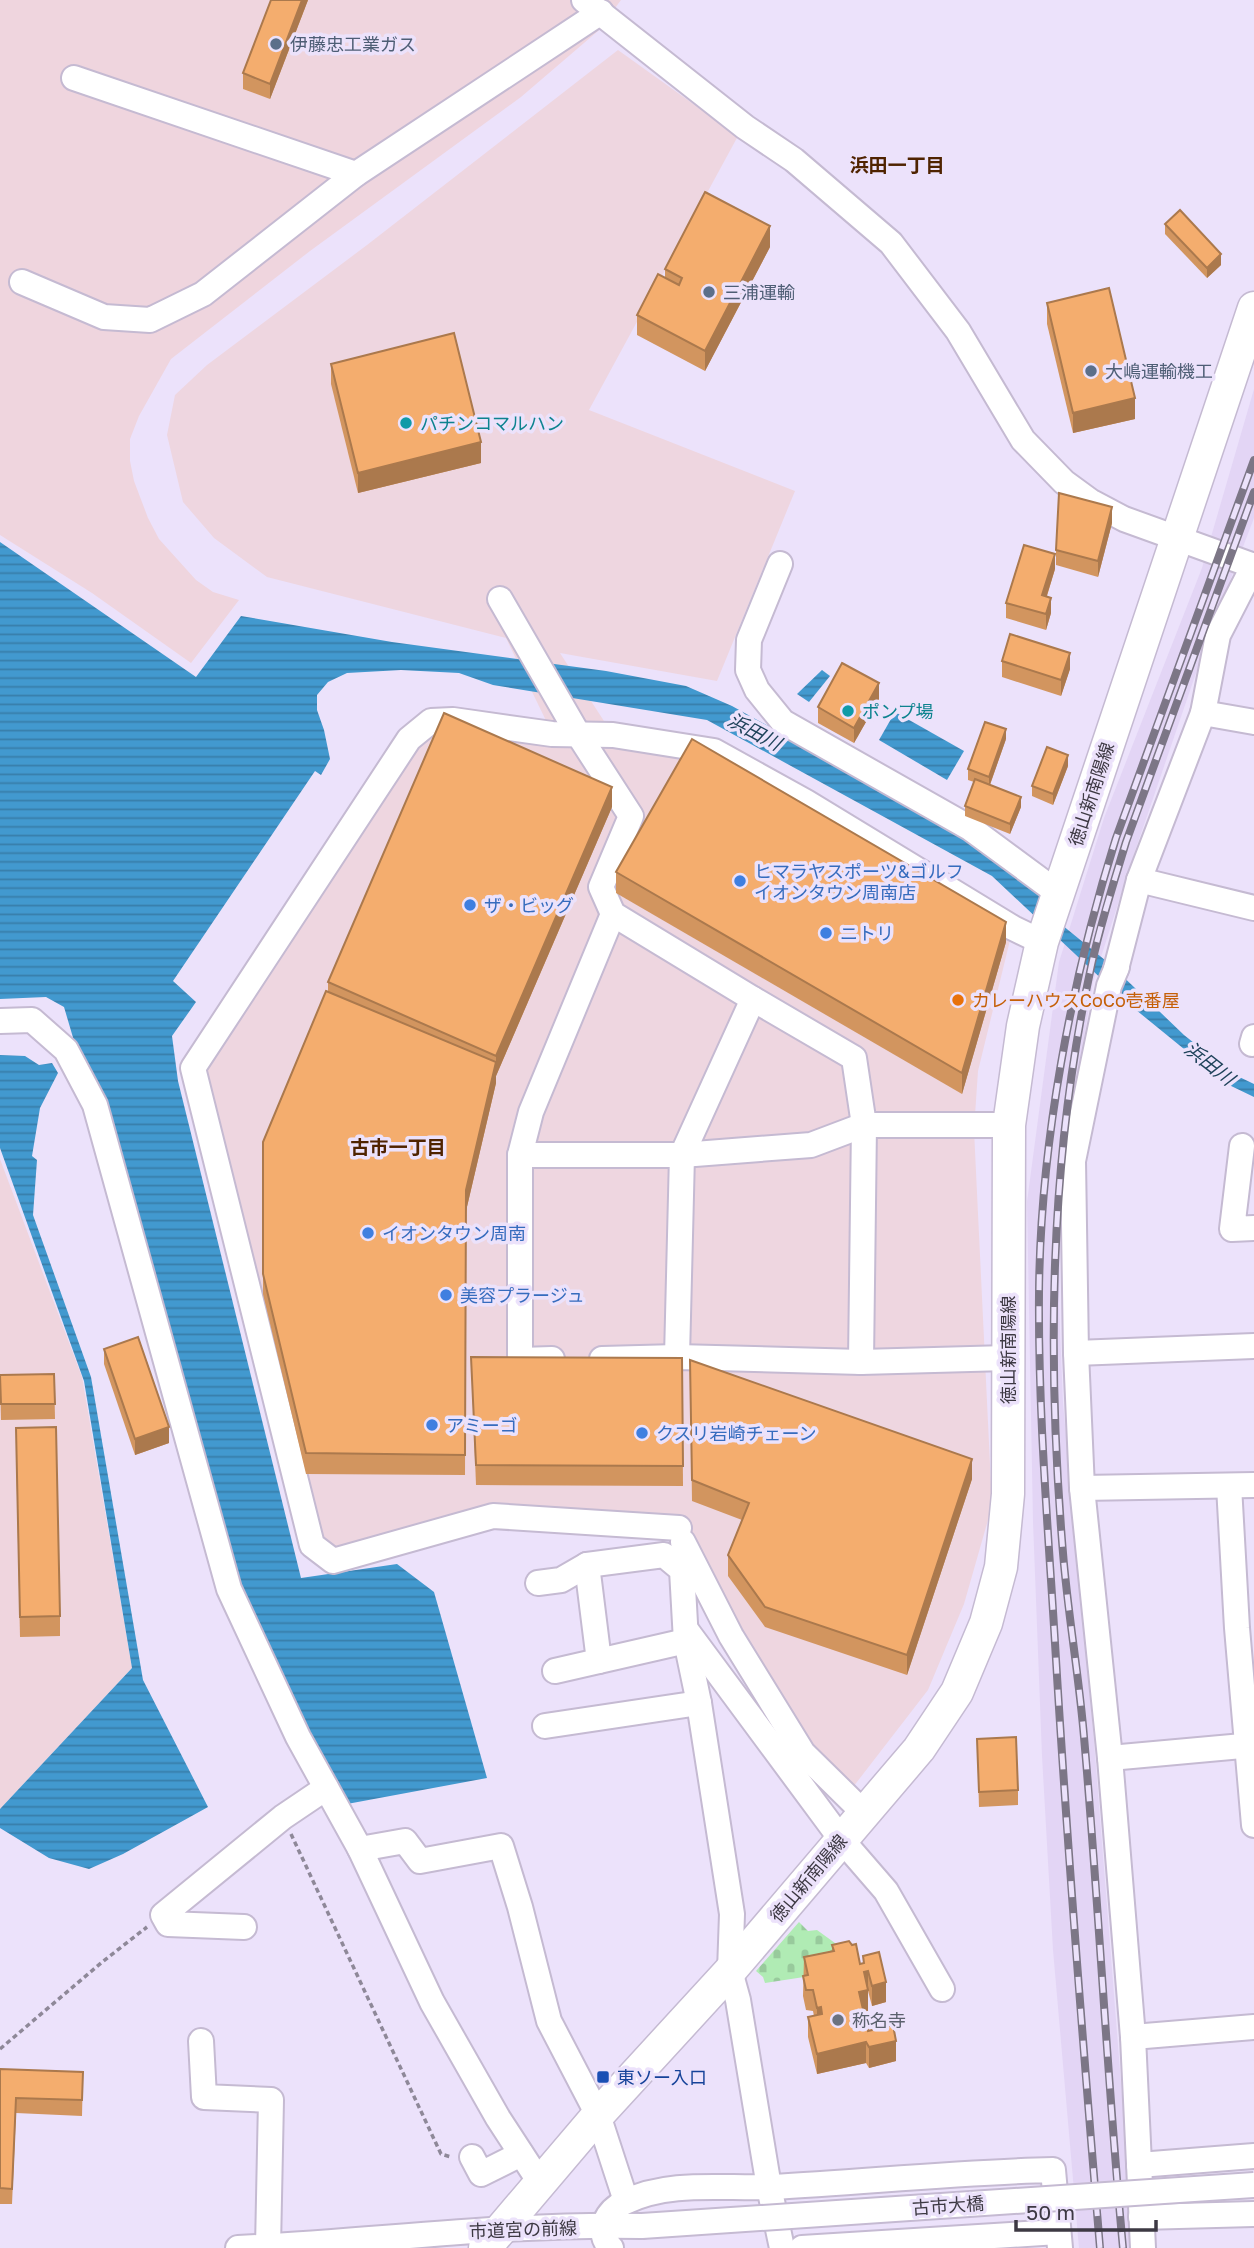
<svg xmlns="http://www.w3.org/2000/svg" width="1254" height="2248" font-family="'Golos Text','Noto Sans JP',sans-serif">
<defs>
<pattern id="cemetery-stones" width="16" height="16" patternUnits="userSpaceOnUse" patternTransform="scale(1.75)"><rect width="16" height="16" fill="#b0ebb4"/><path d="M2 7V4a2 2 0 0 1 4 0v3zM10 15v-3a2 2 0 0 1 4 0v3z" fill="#98ca9c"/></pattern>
<pattern id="water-rules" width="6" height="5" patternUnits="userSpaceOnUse" patternTransform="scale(1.75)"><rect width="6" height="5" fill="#4299cf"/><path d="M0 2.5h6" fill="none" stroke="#387eaa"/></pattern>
</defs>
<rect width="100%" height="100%" fill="#ece2fb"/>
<!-- commercial -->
<polygon fill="#eed6e0" points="618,50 738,136 589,410 795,491 717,681 560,653 613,735 714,751 1013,928 978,1071 974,1130 992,1506 964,1604 928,1690 850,1791 804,1746 679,1528 493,1516 333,1561 312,1545 193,1068 431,721 552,733 506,638 267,577 214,538 183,502 167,435 175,395 207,365 367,245"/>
<!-- industrial -->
<g fill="#efd5de">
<polygon points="0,0 621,0 598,31 521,97 310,251 171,359 139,416 130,439 130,461 134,481 148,518 159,539 196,580 213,592 239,600 191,663 92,593 0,535"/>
<polygon points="0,1159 82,1377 132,1668 0,1809"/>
</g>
<!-- built -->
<polygon fill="#e3d5f5" points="1254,389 1254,518 1207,641 1134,854 1093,982 1067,1146 1061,1216 1059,1304 1063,1403 1094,1741 1134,2248 1079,2248 1053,1950 1042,1756 1033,1522 1027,1202 1059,962 1104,818 1202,568"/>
<!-- cemetery -->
<polygon fill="url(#cemetery-stones)" points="799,1922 808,1931 817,1930 857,1959 804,1977 765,1983 763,1977 756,1971"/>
<!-- water -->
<g fill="url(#water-rules)">
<polygon points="0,542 196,677 241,616 392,642 606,671 686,686 732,706 966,835 1037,890 1062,925 1111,965 1184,1035 1233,1074 1254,1084 1254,1097 1227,1084 1125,1001 992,876 707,720 493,685 459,673 401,670 347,673 328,682 317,695 317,710 324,730 330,759 321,775 315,771 173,981 196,1002 172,1036 178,1081 301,1578 397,1564 434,1592 487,1778 347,1804 235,1587 64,1007 46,997 0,999"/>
<polygon points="822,670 830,676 809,702 797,694"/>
<polygon points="895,712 964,751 947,780 879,740"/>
<polygon points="0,1055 25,1056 39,1065 52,1063 58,1073 40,1108 32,1156 37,1160 33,1215 91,1377 143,1680 208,1807 123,1854 89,1869 49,1858 0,1828 0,1809 132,1668 84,1381 0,1148"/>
</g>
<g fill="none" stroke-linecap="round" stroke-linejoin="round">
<defs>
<g id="minor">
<polyline points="584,0 745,127 794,160 891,243 958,331 1023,440 1064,482 1090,501 1124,519 1254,566"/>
<polyline points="74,78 356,174"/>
<polyline points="22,282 104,317 150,320 203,294 356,174 601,12"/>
<polyline points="780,564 749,640 748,670 757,690 783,722 970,828 1058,893"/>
<polyline points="500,599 578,734 631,816 601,887 613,914 753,999 854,1058 864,1125 861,1362"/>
<polyline points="1203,713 1254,722"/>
<polyline points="1139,880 1254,908"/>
<polyline points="1117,967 1109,986 1073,1161 1076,1353 1082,1488 1110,1758 1133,2037 1143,2248"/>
<polyline points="1116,969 1139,880 1203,713 1218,635 1254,565"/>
<polyline points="0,1021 32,1020 66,1050 95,1105 229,1589 298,1737 360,1849 432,2002 498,2118 541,2184"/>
<polyline points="1252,1044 1254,1037"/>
<polyline points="1242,1146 1232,1229 1254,1228"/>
<polyline points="520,1155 682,1155 811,1145 864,1125 1009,1125"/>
<polyline points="1076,1353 1254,1346"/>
<polyline points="677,1357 682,1155 753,999"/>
<polyline points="552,1359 520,1360 520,1155 531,1112 613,914"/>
<polyline points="602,1359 677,1357 861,1362 1007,1358"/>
<polyline points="1229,1486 1237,1628 1254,1825"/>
<polyline points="1082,1488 1254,1485"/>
<polyline points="679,1528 493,1516 333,1561 312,1545 193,1068 409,739 431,721 453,720 552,734 613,735 714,751 806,802 1013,928 1042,942"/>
<polyline points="683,1542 731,1636 803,1753 864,1813"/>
<polyline points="587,1565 599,1661"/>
<polyline points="538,1583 561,1580 587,1565 664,1555 682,1570 686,1641 699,1703 732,1914 730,1971 738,2000 769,2187 782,2248"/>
<polyline points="687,1631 841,1839 886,1891 942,1989"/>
<polyline points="555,1671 686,1641"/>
<polyline points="545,1726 699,1703"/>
<polyline points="1110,1758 1254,1745"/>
<polyline points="360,1849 405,1841 420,1861 501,1846 520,1907 549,2021 598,2115 626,2201"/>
<polyline points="244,1927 168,1924 163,1915 283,1817 326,1788"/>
<polyline points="1133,2037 1254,2027"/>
<polyline points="201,2041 204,2097 271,2100 268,2247"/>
<polyline points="472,2157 481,2174 521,2154"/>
<polyline points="1139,2165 1254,2156"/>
<polyline points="1141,2217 1254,2214"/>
<path d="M238,2248c134,-6 268,-25 404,-22"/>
<path d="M611,2248c-17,-17 -3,-38 14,-46 44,-22 99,-13 147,-15 94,-5 187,-15 281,-17l7,78"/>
<polyline points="802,2248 1058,2232"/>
</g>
<polyline id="major" points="485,2248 598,2115 730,1971 919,1749 957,1692 986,1623 1001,1567 1008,1494 1009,1125 1023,1026 1042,942 1254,308"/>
</defs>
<!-- minor casing -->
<use href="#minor" stroke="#c5bad2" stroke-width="28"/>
<!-- major casing -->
<use href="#major" stroke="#c5bad2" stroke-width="35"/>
<!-- path -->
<g stroke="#8e8898" stroke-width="3.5" stroke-dasharray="5 3.5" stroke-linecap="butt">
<polyline points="291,1834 441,2154 451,2157"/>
<polyline points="0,2049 101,1963 147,1927"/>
</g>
<!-- minor -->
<use href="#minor" stroke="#fff" stroke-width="24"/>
<!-- major -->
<use href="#major" stroke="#fff" stroke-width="32"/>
<defs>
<g id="rail">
<path d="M1100,2248c-17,-202 -33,-403 -45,-605 -7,-116 -17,-232 -16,-349 1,-150 32,-313 77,-456l138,-378"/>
<path d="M1123,2248c-16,-170 -24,-341 -39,-511 -5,-61 -16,-122 -21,-184 -16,-193 -14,-390 27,-581 9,-44 23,-87 36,-130l128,-350"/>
</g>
</defs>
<!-- rail casing -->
<use href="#rail" stroke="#7c7686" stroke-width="8"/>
<!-- rail -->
<use href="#rail" stroke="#ece2fb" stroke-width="5" stroke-dasharray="16" stroke-linecap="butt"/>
<defs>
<polyline id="minor-bridge" points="642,2226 1254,2185"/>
</defs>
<!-- minor-bridge casing -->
<use href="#minor-bridge" stroke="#c5bad2" stroke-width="28" stroke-linecap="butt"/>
<!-- minor-bridge -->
<use href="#minor-bridge" stroke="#fff" stroke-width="24"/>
</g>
<!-- wall -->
<g fill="#d2955f">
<polygon points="271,0 308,0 270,99 243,89 243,73"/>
<polygon points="1165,224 1221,265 1207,278 1165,234"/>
<polygon points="770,247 705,371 637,335 637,315 665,277 665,269"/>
<polygon points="1047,303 1135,419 1073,433 1047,324"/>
<polygon points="331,364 481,463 358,493 331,384"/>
<polygon points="1112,523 1098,577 1056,565 1056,550"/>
<polygon points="1055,569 1047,596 1051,613 1046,630 1006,618 1006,603"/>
<polygon points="1002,661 1070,669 1061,696 1002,677"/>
<polygon points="879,699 854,743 818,723 818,707"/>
<polygon points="1006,739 990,785 1021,807 1010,834 965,816 965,806 974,782 968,780 968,769"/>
<polygon points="1068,766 1053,805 1032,796 1032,786"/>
<polygon points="612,807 496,1076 496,1083 466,1211 465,1475 306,1474 263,1294 263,1142 328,992 328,982"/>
<polygon points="616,872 1006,942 962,1094 616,893"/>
<polygon points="104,1349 169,1443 135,1455 104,1364"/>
<polygon points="471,1357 682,1358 683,1486 476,1485"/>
<polygon points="690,1360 972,1479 907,1675 765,1627 728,1576 728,1555 742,1520 692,1501"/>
<polygon points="54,1374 55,1419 1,1420 0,1375"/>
<polygon points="16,1448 60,1616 60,1636 20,1637"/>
<polygon points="977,1739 1018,1790 1018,1805 979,1807"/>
<polygon points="832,1945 860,1964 863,1963 863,1956 886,2002 872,2006 868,1991 868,2011 864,2011 868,2031 896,2061 869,2068 866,2063 817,2074 808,2037 808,2017 814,2016 813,2011 806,2010 803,1996 804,1957 832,1951"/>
<polygon points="0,2069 83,2072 82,2116 16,2113 12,2204 0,2204"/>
</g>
<!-- shaded-wall -->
<g fill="#ab794d">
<polygon points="302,0 308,0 270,99 270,84"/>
<polygon points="770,226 770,247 705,371 705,351"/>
<polygon points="1221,254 1221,265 1207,278 1207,268"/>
<polygon points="1135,398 1135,419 1073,433 1073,413"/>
<polygon points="481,442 481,463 358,493 358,473"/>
<polygon points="1112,507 1112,523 1098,577 1098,561"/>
<polygon points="1055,554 1055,569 1042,611 1042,595"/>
<polygon points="1051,598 1051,613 1046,630 1046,614"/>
<polygon points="1070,653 1070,669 1061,696 1061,680"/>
<polygon points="879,683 879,699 854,743 854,728"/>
<polygon points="1006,729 1006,739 989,787 989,777"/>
<polygon points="1068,755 1068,766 1053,805 1053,794"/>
<polygon points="612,787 612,807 496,1076 496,1056"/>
<polygon points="1021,797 1021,807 1010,834 1010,824"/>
<polygon points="1006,922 1006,942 962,1094 962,1073"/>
<polygon points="496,1062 496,1083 466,1211 465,1475 466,1190"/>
<polygon points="169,1427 169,1443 135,1455 135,1439"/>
<polygon points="972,1459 972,1479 907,1675 907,1655"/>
<polygon points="868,1971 868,2011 859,2012 859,1992 864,1972"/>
<polygon points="886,1982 886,2002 872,2006 872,1986"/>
<polygon points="821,2007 821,2028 817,2029 817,2008"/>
<polygon points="896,2041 896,2061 869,2068 869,2047"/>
<polygon points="866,2042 866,2063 817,2074 817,2054"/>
</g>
<!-- building -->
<g fill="#f4ad6e" stroke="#ab794d" stroke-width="2">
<polygon points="271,0 302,0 270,84 243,73"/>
<polygon points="705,192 770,226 705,351 637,315 658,274 679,285 682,278 665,269"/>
<polygon points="1180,210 1221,254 1207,268 1165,224"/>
<polygon points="1109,288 1135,398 1073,413 1047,303"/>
<polygon points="454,333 481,442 358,473 331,364"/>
<polygon points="1059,493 1112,507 1098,561 1056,550"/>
<polygon points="1024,545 1055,554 1042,595 1051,598 1046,614 1006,603"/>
<polygon points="1010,634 1070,653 1061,680 1002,661"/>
<polygon points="842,663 879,683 854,728 818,707"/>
<polygon points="444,713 612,787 496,1056 328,982"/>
<polygon points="985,722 1006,729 989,777 968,769"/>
<polygon points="692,739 1006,922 962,1073 616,872"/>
<polygon points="1047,747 1068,755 1053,794 1032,786"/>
<polygon points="975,779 1021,797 1010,824 965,806"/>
<polygon points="326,991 496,1062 466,1190 465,1455 306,1453 263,1274 263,1142"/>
<polygon points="138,1337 169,1427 135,1439 104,1349"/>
<polygon points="471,1357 682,1358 683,1466 476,1465"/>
<polygon points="690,1360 972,1459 907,1655 765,1607 728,1555 749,1503 692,1480"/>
<polygon points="54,1374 55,1404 1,1404 0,1375"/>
<polygon points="56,1427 60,1616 20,1617 16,1428"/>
<polygon points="1016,1737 1018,1790 979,1792 977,1739"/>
<polygon points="849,1941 852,1945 856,1944 860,1964 864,1963 863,1956 879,1952 886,1982 872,1986 868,1971 864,1972 868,1990 859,1992 868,2031 893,2025 896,2041 869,2047 866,2042 817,2054 808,2017 822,2014 821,2007 817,2008 813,1990 806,1990 803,1976 808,1975 804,1957 834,1951 832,1945"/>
<polygon points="0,2069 83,2072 82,2100 16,2098 12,2189 0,2188"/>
</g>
<!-- markers -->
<g fill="#5c6f8a" stroke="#ece2fb" stroke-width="2.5">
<circle cx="276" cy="44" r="7"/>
<circle cx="709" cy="292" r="7"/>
<circle cx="1091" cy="371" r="7"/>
</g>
<g fill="#0f9aa8" stroke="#ece2fb" stroke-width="2.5">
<circle cx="406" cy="423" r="7"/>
<circle cx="848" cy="711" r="7"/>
</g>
<g fill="#3f7fe0" stroke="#ece2fb" stroke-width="2.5">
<circle cx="740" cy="881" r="7"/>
<circle cx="470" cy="905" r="7"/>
<circle cx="826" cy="933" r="7"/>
<circle cx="368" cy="1233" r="7"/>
<circle cx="446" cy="1295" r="7"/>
<circle cx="432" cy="1425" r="7"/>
<circle cx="642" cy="1433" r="7"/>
</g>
<circle fill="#e8710a" stroke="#ece2fb" stroke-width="2.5" cx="958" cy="1000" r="7"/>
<circle fill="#6b7280" stroke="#ece2fb" stroke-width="2.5" cx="838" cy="2020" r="7"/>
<rect fill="#1a4fb4" stroke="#ece2fb" stroke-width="2.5" x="596" y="2070" width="14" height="14" rx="3.5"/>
<g text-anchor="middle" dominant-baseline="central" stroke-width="7" stroke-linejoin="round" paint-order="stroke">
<!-- service labels -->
<g font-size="18" fill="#4e5e75" stroke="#ece2fb" text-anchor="start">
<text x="290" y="44">伊藤忠工業ガス</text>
<text x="723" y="292">三浦運輸</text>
<text x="1105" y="371">大嶋運輸機工</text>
</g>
<!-- culture labels -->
<g font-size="18" fill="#0d838f" stroke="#ece2fb" text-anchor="start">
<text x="420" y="423">パチンコマルハン</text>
<text x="862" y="711">ポンプ場</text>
</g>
<!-- street labels -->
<g font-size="18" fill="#3d3943" stroke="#ece2fb">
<text transform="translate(1091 794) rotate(-72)">徳山新南陽線</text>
<text transform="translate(1008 1350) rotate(-90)">徳山新南陽線</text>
<text transform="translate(808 1878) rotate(-50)">徳山新南陽線</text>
<text transform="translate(948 2205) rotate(-4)">古市大橋</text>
<text transform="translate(523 2229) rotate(-2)">市道宮の前線</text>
</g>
<!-- shop labels -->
<g font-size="18" fill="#366cbe" stroke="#ece2fb" text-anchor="start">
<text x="754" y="871">ヒマラヤスポーツ&amp;ゴルフ<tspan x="754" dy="21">イオンタウン周南店</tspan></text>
<text x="484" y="905">ザ・ビッグ</text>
<text x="840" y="933">ニトリ</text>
<text x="382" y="1233">イオンタウン周南</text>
<text x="460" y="1295">美容プラージュ</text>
<text x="446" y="1425">アミーゴ</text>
<text x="656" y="1433">クスリ岩崎チェーン</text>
</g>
<!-- food labels -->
<g font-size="18" fill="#c56008" stroke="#ece2fb" text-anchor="start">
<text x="972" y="1000">カレーハウスCoCo壱番屋</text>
</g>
<!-- worship labels -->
<g font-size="18" fill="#5b616d" stroke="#ece2fb" text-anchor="start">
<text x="852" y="2020">称名寺</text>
</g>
<!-- transit labels -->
<g font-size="18" fill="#164399" stroke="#ece2fb" text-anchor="start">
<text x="617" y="2077">東ソー入口</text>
</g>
<!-- neighbourhood labels -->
<g font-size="19" font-weight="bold" fill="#4f2300" stroke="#ece2fb">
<text x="897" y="164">浜田一丁目</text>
<text x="398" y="1146">古市一丁目</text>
</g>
<!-- water labels -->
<g font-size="19" font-style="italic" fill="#1e425a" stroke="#ece2fb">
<text transform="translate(755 731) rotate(28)">浜田川</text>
<text transform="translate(1210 1063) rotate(38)">浜田川</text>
</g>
</g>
<!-- scale -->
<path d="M1016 2220v10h140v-10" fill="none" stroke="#3d3943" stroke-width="3.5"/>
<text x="1026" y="2220" font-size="21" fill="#3d3943" stroke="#ece2fb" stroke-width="5" paint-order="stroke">50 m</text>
</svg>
